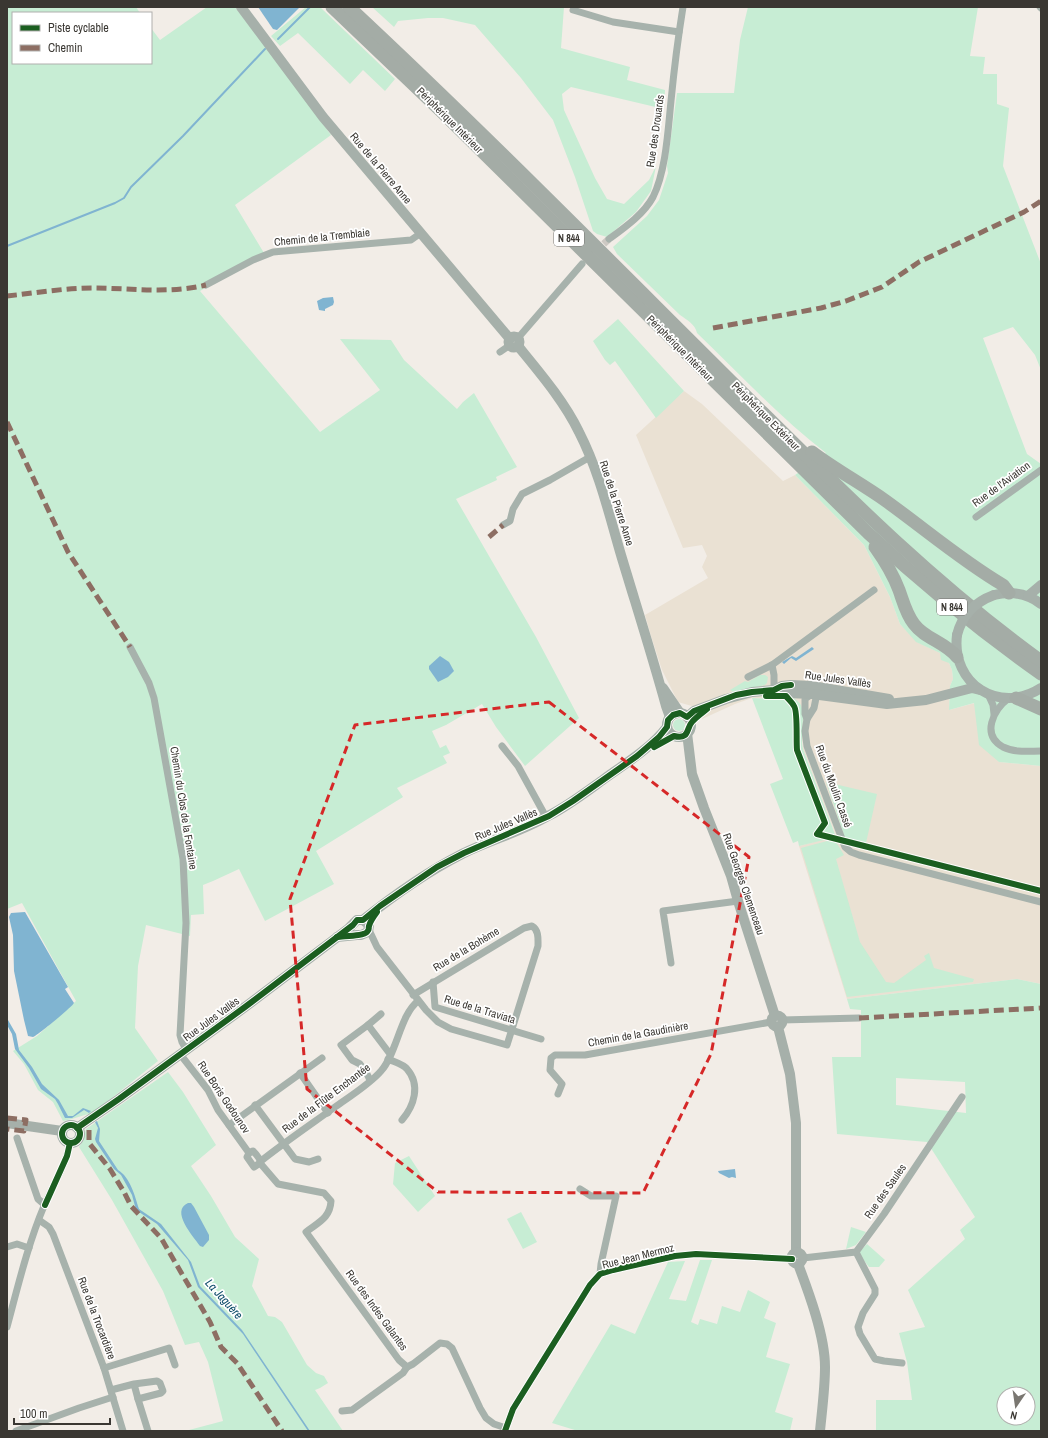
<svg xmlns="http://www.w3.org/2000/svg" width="1048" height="1438" font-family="'Archivo Narrow',sans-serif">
<rect width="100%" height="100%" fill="#f2ede7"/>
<!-- built -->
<polygon fill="#eae1d3" points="684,391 702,404 783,481 795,475 864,545 890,597 900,624 917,642 940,653 949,663 952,670 953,679 950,686 949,710 975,703 999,762 1041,766 1041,984 1017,979 847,999 799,846 836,836 803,749 802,737 802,709 791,697 784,699 752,698 735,704 702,719 695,707 678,702 662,670 651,636 645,615 708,578 702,567 707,556 702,545 683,548 636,435"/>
<!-- green -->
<g fill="#c7edd4" fill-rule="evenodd">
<path d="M7,7h129l4,6h-127v50h138v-35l9,12 47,-33h28l32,41 64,87 -96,70 29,48 -64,38 120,141 60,-42 -40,-51 51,1 13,20 53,49 6,-7 11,-9 43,74 -21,10 1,3 -41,19 80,138 43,81 -54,48 -29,-39 -14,-23 -36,21 -14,6 8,17 6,-3 4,8 -7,3 4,7 -50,25 6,9 -87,54 18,33 -69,37 -26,-52 -26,12 -10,4 1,29 -13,1 -1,21 -44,-11 -8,41 -3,62 23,33 -65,52c-10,2 -19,6 -30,8l-10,-19 -15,-12 -14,-26 -11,-13 24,-15 39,-35 -54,-98 -15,6z"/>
<polygon points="306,7 320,7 395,79 385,91 363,70 350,84 298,33 280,46 271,36"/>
<polygon points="372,7 564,7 561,48 630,67 627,80 665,90 664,109 571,87 562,94 564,110 595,178 607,199 624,204 649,180 656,166 651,191 636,212 607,237 597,234 593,231 575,177 553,120 521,78 475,25 443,18 428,18 398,21 394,27"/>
<path d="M748,7h230l-8,49 15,1 -2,17h14v30l12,4 -6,58 38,98v106l-6,-15 -22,-28 -30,11 44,116 14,10v302l-42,-4 -20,-17 -5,-42 -25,7 1,-24 3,-7 -1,-9 -3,-7 -8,-3 -1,-7 -24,-11 -16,-18 -10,-27 -26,-52 -69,-70 31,-22c-46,-35 -87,-80 -129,-120 -2,-9 -10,-13 -17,-18l-63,-61 -4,-7 34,-31 12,-16 9,-27 -1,-7 10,-73h57l6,-53z"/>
<polygon points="618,319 684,391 656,418 615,361 610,365 605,360 593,341"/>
<polygon points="760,675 765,675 768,677 767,683 765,685 733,692 730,690 745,681 748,682"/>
<path d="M791,697c5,2 10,6 11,11 3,11 -2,28 1,41l33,88 -37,9 -1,-5 -5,2 -23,-59 13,-5 -31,-81 32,1z"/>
<circle cx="679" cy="725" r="6"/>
<polygon points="826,782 877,794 866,843 845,838"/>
<polygon points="827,841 836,842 844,855 836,859 860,942 886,982 894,983 926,960 924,956 929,953 934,968 974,979 973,982 847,997 801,848"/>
<path d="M1017,979l24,5v447h-165v-31h36l-5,-38 -8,-29 26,-6 -17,-37 57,-51 -5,-9 15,-13 -48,-75 -90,-8 -5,-77h29v-47l-11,-1 -3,-10zM896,1078l69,4 1,31 -70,-8zM1004,1394h24v24h-24z"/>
<polygon points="168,1072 183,1092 216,1145 191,1166 211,1196 235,1237 259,1259 252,1286 268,1316 275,1317 282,1322 307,1365 316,1373 324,1376 328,1383 320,1388 315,1390 343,1431 189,1431 189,1430 223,1421 208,1362 199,1342 185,1345 163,1291 112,1200 79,1147 83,1141 86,1129"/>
<polygon points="409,1156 435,1196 418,1212 393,1184 395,1163"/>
<polygon points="521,1212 537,1242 523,1249 507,1219"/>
<polygon points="851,1227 866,1232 856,1245 846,1249"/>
<polygon points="867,1244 885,1260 879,1267 869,1267 858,1253"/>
<polygon points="700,1260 712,1260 691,1322 698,1325 700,1319 717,1324 722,1306 740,1312 748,1290 770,1302 764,1318 776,1323 766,1357 790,1364 775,1412 793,1418 790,1431 578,1431 552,1423 611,1324 635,1334 668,1262 685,1261 669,1299 686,1301"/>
</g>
<!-- water -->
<g fill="#80b4d1">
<polygon points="258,7 300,7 277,30 273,29"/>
<polygon points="333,297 334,302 333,305 325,309 325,311 319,310 317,301 323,298"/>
<polygon points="812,647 814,649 796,661 791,658 784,664 782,662 792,656 796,658"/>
<polygon points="440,656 449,662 454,671 448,677 438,682 429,669 429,666"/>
<path d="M25,912l43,75 -3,2 9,14c-2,4 -36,32 -41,34l-5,-1 -4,-16 -10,-49 -1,-36 -4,-18 2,-4z"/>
<polygon points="7,984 8,1020 16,1034 19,1050 32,1067 42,1084 59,1100 68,1116 73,1116 83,1108 91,1111 89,1113 84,1110 72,1118 65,1118 58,1104 55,1099 41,1089 29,1068 15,1049 12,1034 7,1025"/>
<path d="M97,1121l3,8 -1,12 19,29c12,7 17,26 21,39l22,15 30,38 9,24 42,44 68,101h-2l-65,-97 -45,-47 -10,-27 -31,-36 -21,-14 -4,-15 -11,-20 -7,-6 -18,-27 -1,-3 3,-11 -3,-6z"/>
<polygon points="735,1169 736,1178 732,1177 729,1178 719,1173 718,1171"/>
<path d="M188,1203h3l3,4 15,28v5l-6,7 -3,-1c-7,-10 -30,-35 -12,-43z"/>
</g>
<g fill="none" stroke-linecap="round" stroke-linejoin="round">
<!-- stream -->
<g stroke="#80b4d1" stroke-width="2">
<polyline points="278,39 310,7"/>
<polyline points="7,246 115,203 124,198 131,187 183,136 265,49"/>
</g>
<!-- street-tunnel -->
<polyline stroke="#cdc9c3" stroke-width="7" stroke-dasharray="7 3.5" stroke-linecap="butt" points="596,251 609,239"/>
<!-- street -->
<g stroke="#a7b2ac" stroke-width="7">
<polyline points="1040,7 1041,8"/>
<polyline points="573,10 613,22 679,32"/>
<path d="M609,239c15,-11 35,-25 44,-42 13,-26 15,-67 18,-96 3,-31 7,-63 12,-94"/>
<polyline points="206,285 253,260 273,252 411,240 421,233"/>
<polyline points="518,338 582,264"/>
<polyline points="500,352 510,345"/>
<polyline points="976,517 1041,470"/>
<polyline points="503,525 510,521 513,509 522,494 550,480 590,457"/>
<polyline points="130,647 149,683 154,698 183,859 186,923 180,1035 182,1042 186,1049"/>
<polyline points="772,665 774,675 774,690"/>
<polyline points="748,677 772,665 874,590"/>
<polyline points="812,694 805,699 805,714 807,719 814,708 816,698 812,692"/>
<polyline points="988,694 993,705 994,714"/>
<path d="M1009,698c-16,12 -28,37 -6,49 12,6 26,4 38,4"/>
<polyline points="807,719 805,731 807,746 845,847 851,852 859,855 1041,902"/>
<polyline points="502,746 518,766 546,817"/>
<path d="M369,930l8,17 49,63 12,12 13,7 56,16 31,-99c0,-7 1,-16 -6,-20l-8,2 -111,67"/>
<polyline points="671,963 663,911 738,901"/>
<polyline points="433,982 435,1007 541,1039"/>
<polyline points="782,1020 859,1018"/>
<polyline points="368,1025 381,1014"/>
<polyline points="180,1054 208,1090 218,1110 249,1153"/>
<path d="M388,1059c6,3 15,5 19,10 14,16 7,37 -5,51"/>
<polyline points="300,1073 328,1113"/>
<polyline points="370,1080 366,1072 360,1064 352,1060 341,1045 368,1025 390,1054"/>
<polyline points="558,1094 562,1084 550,1070 551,1058 555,1055 585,1055 771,1022"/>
<polyline points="255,1105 295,1159 309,1162 318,1159"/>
<polyline points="229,1125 322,1058"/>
<polyline points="17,1138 38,1199 45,1205"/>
<path d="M253,1151c3,3 8,8 7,12l-6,4 -7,-10 2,-4z"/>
<path d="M261,1161c24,-19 49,-36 74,-54 14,-10 35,-23 46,-36 16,-18 19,-56 37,-70"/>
<path d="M260,1163l18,21 46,9 7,8c-1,17 -12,21 -25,31l93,128 8,7 6,-3 27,-21 7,1 5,4 28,60 6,10 8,6 12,4"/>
<polyline points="580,1189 591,1196 616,1196 601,1264 600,1274"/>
<polyline points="39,1220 49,1227 53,1234 104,1368 123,1431"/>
<polyline points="7,1247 17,1244 29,1248"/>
<polyline points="856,1252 875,1289 875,1294 863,1313 858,1327 860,1334 875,1359 884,1361 902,1363"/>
<polyline points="803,1258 856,1252 884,1214 962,1097"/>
<path d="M7,1327c11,-41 21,-83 37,-121 9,-21 22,-41 26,-63"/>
<polyline points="104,1368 169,1348 175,1365"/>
<polyline points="111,1390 134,1384 157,1381 160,1383 163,1391 161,1393 138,1399 134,1384"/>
<polyline points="138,1399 148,1431"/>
<polyline points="342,1411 352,1410 403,1373 407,1367"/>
<polyline points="16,1431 79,1408 113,1397"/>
<polyline points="505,1431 513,1409 590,1285 600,1274 613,1270 675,1256 696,1254 792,1259"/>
</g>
<!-- secondary -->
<g stroke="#a6b0aa" stroke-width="10">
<polyline points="241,7 323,117 510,339"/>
<circle cx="514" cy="342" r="5.5"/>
<path d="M518,346c22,27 46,55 61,86 20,39 30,82 42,123 15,50 31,100 45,151l4,11"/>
<path d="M994,595c17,-4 33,-2 47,9"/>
<polyline points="1028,596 1041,585"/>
<path d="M957,635c-6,49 42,80 84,53"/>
<polyline points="663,688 680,713"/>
<polyline points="774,690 782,686 791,685 812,686 889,699"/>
<circle cx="679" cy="725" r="12"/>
<polyline points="687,717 694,711 726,699 752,692 774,690 786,693 812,694 887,704 926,700 972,688 980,690"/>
<polyline points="687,733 692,774 704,808 731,876 738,901 775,1016"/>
<path d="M363,920c31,-25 64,-48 99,-66 28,-14 59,-22 86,-38 20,-10 38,-24 56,-37 22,-16 46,-30 63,-52"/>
<circle cx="777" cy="1021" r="5.5"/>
<polyline points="778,1027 790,1074 796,1123 796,1253"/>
<polyline points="7,1123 62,1131"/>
<circle cx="71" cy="1134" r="9"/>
<polyline points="77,1128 119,1099 245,1007 348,929 357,920 363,920 369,925 368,932 361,935 357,935 337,937"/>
<circle cx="797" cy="1258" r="5.5"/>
<path d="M798,1264c11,29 27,72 27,103 0,21 -3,43 -5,64"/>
</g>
<!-- highway -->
<g stroke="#a4aca6" stroke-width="13">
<path d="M332,7l109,104 427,422c55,51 112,98 173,141"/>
<path d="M349,7c133,124 261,254 390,382 98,97 190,191 302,272"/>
<path d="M812,452c24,18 50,32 74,49 39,28 76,60 117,84l6,8"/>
<path d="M875,547c10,14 18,27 24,43 4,11 7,24 15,34 11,15 31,18 43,33"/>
<polyline points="1016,698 1041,709"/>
</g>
<!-- secondary-bridge -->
<path stroke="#a6b0aa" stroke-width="10" d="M957,635c5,-20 18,-33 37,-40"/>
<!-- quiet -->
<g stroke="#8d6e63" stroke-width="5" stroke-dasharray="10 5" stroke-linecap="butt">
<path d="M7,296c28,-3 57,-8 86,-8 37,0 77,6 113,-3"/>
<polyline points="713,328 821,308 846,301 882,287 919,262 1024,212 1041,201"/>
<polyline points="7,422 68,552 130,647"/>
<polyline points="489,537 503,525"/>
<polyline points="859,1018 1041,1008"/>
<polyline points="7,1118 26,1120 24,1131 7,1129"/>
<polyline points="89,1130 89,1143 110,1169 124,1192 131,1206 161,1238 210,1322 221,1347 237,1363 282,1431"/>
</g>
<defs>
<g id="cycleway">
<path d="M766,696h20c2,3 6,6 8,10 4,5 2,35 3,44l28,73 -8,11 224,57"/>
<path d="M654,747l20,-11c16,4 12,-8 18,-14 4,-5 10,-9 15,-13"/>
<path d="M337,937c6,-1 27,-1 30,-5 3,-3 1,-2 2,-6 1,-4 5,-10 8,-14"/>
<circle cx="71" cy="1134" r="9"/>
<polyline points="77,1128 119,1099 245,1007 353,925 357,920 363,920 380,906 437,867 464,853 549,816 573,801 637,756 659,737 667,727 668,720 673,715 680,713 687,717 694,711 736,695 752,692 774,690 782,686 791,685"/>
<polyline points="45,1205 67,1156 70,1143"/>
<polyline points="505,1431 513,1409 590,1285 600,1274 613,1270 675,1256 696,1254 792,1259"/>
</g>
</defs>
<!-- cycleway casing -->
<use href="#cycleway" stroke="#fff" stroke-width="8"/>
<!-- cycleway -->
<use href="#cycleway" stroke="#1b5e20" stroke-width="6"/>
</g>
<!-- marked area -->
<path fill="none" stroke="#d62828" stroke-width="3" stroke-dasharray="8 5" stroke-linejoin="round" d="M549,702l200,155 -38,197 -68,139 -205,-1 -131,-103 -17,-190 65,-174z"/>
<g text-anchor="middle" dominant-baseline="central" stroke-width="3.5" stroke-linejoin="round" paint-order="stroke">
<!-- shield labels -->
<g fill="#fff" stroke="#757370" stroke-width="1">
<rect x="554" y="230" width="30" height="16" rx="3"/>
<rect x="937" y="599" width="30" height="16" rx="3"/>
</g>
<g font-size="10" font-weight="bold" fill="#3a3732">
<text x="569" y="238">N 844</text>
<text x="952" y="607">N 844</text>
</g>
<!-- street labels -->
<g font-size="11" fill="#3a3732" stroke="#fff">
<text transform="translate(450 120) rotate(45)">Périphérique Intérieur</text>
<text transform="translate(655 131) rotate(-82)">Rue des Drouards</text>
<text transform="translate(381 168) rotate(50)">Rue de la Pierre Anne</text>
<text transform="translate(322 237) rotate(-6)">Chemin de la Tremblaie</text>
<text transform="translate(680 348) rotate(45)">Périphérique Intérieur</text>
<text transform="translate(766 416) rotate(45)">Périphérique Extérieur</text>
<text transform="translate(1001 484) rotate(-36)">Rue de l'Aviation</text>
<text transform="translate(617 503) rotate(72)">Rue de la Pierre Anne</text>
<text transform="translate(838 679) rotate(8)">Rue Jules Vallès</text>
<text transform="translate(834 786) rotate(70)">Rue du Moulin Cassé</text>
<text transform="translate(184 808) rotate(81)">Chemin du Clos de la Fontaine</text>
<text transform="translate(506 824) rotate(-23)">Rue Jules Vallès</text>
<text transform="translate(744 884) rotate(71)">Rue Georges Clemenceau</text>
<text transform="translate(466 949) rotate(-31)">Rue de la Bohème</text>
<text transform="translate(480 1009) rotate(17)">Rue de la Traviata</text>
<text transform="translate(211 1019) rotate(-36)">Rue Jules Vallès</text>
<text transform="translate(638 1034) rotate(-10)">Chemin de la Gaudinière</text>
<text transform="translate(224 1097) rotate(56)">Rue Boris Godounov</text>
<text transform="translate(326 1098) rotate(-37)">Rue de la Flûte Enchantée</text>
<text transform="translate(885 1191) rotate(-55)">Rue des Saules</text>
<text transform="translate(638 1256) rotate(-14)">Rue Jean Mermoz</text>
<text transform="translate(377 1310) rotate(54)">Rue des Indes Galantes</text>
<text transform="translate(97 1318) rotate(69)">Rue de la Trocardière</text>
</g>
<!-- water labels -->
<g font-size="12" font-style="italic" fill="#0d4b69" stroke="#fff">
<text transform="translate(224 1299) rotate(48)">La Jaguère</text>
</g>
</g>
<!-- border -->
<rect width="1048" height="1438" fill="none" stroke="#3a3732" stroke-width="16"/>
<!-- legend -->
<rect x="12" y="12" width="140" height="52" fill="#ffffff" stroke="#b0afad"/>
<rect x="20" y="25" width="20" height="6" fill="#1b5e20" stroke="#b0afad"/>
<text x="48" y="32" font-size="12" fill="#3a3732">Piste cyclable</text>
<rect x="20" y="45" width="20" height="6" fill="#8d6e63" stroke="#b0afad"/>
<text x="48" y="52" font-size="12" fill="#3a3732">Chemin</text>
<!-- north arrow -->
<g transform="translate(1016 1406) rotate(193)"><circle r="19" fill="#ffffff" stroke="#b0afad"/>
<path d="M0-3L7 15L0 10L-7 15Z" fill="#7a7771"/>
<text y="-6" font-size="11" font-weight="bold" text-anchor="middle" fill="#3a3732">N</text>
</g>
<!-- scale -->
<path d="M14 1418v6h96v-6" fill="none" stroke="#3a3732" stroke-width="2"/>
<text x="20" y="1418" font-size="12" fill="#3a3732" stroke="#ffffff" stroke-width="3" paint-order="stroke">100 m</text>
</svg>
